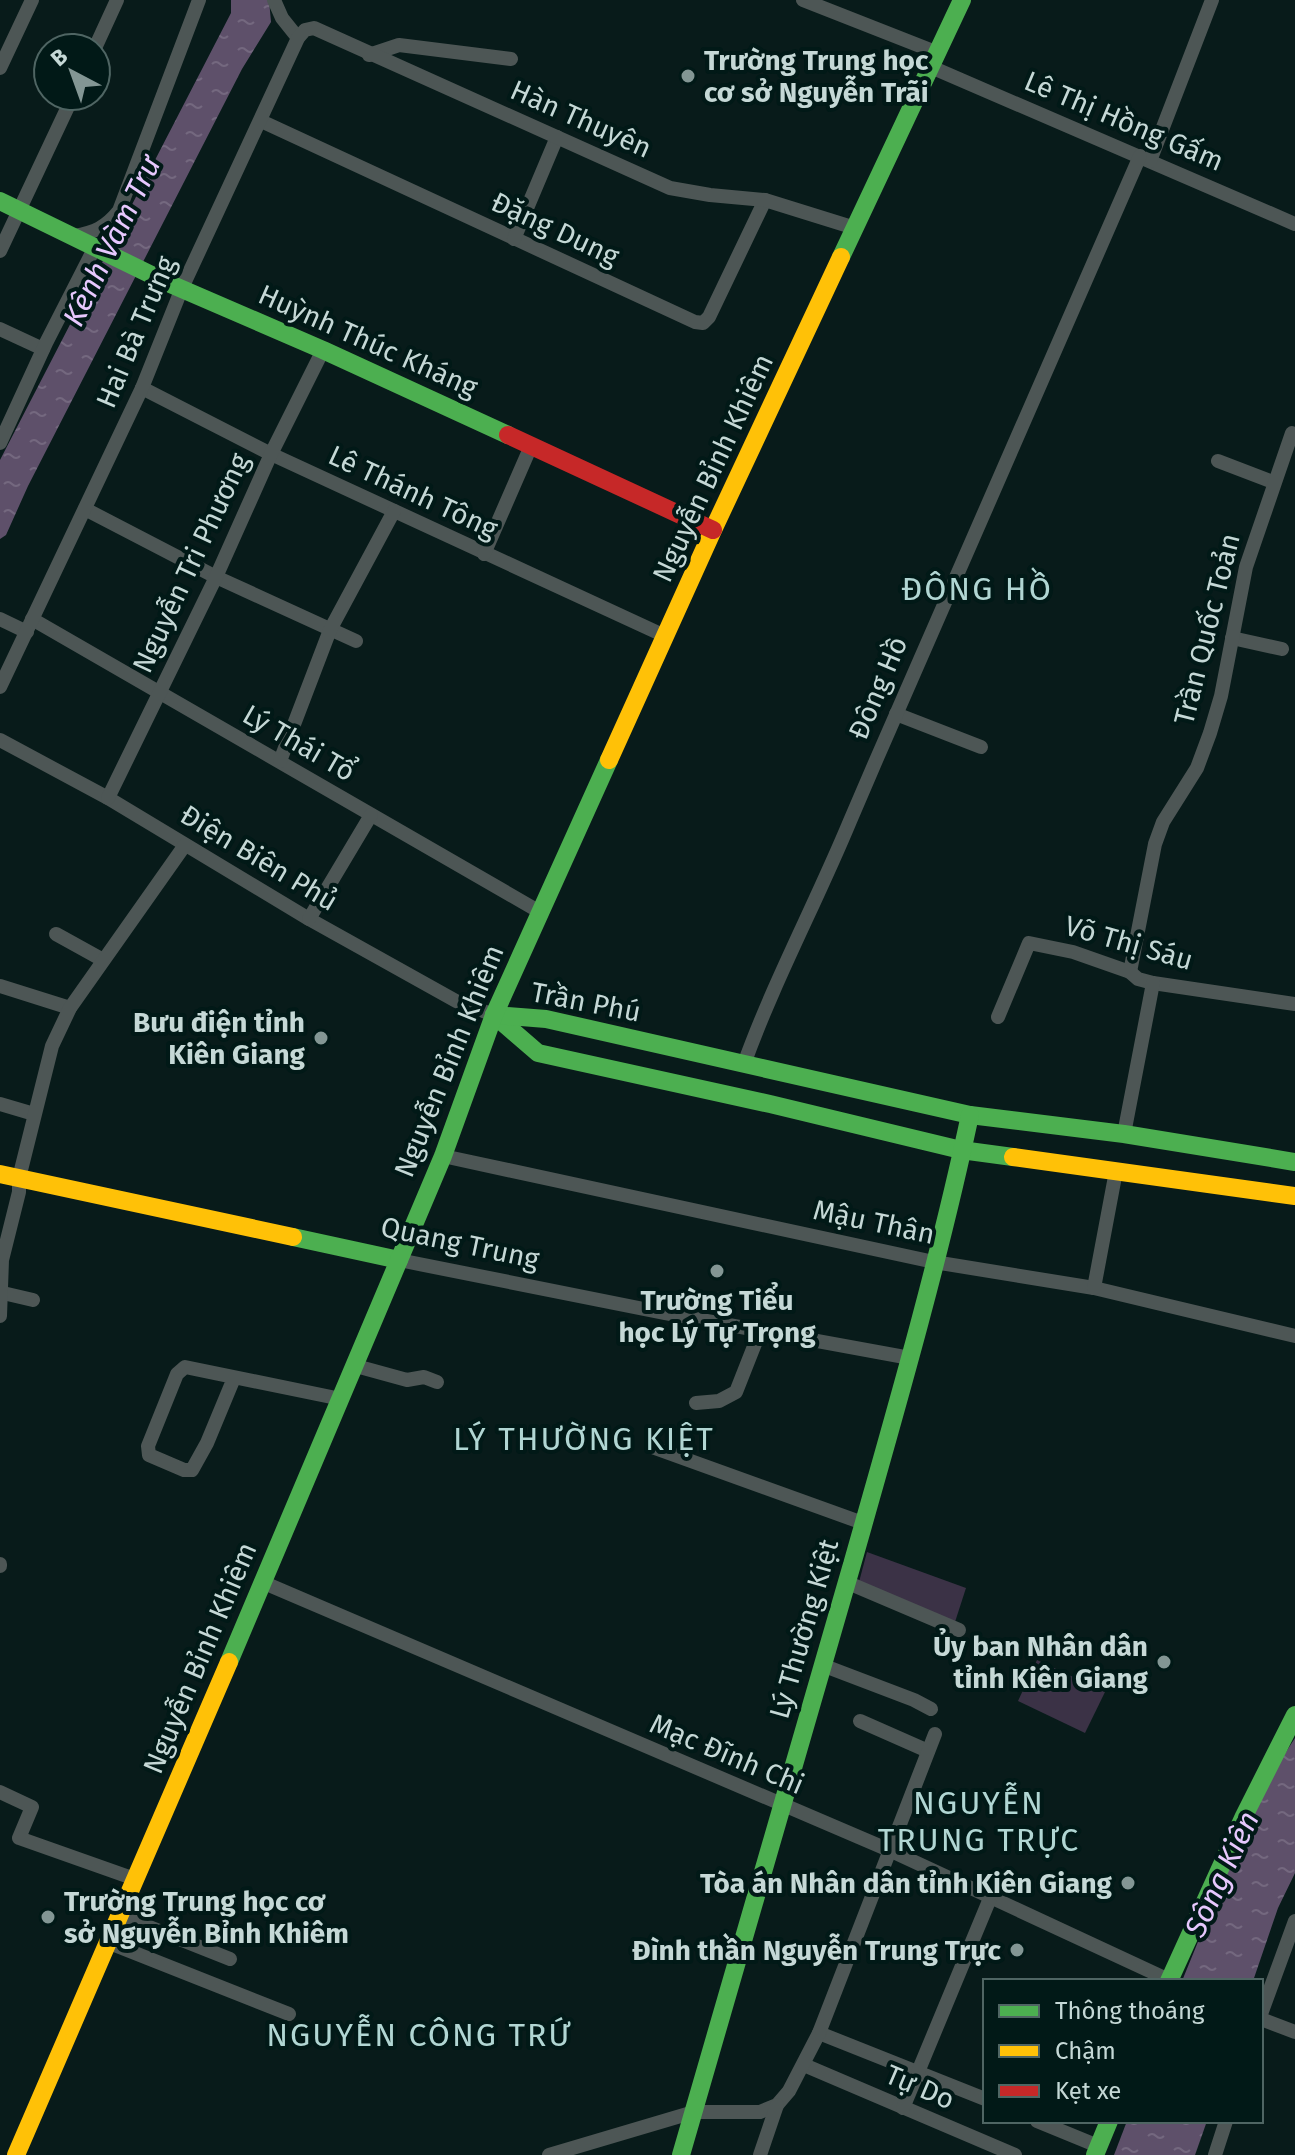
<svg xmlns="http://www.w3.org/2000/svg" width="1295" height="2155" font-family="'Fira Sans',sans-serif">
<defs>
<pattern id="water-ripples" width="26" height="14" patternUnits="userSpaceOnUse" patternTransform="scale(2)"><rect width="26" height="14" fill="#5e506a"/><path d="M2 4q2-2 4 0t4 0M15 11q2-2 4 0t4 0" fill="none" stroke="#74687f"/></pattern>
</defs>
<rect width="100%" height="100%" fill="#081b1a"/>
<!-- green -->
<g fill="#3b3246">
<polygon points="867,1552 966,1588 955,1622 859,1582"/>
<polygon points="1037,1660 1105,1692 1085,1733 1018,1701"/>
</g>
<!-- water -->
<g fill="url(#water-ripples)">
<polygon points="231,0 269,0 271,22 242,69 28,486 6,535 0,539 0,460 231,13"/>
<polygon points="1295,1738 1295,1873 1278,1908 1253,1981 1182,1981 1257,1797"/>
<polygon points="1127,2121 1207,2121 1195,2155 1114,2155"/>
</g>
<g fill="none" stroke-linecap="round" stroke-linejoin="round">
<!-- street -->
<g stroke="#4d5655" stroke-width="14">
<polyline points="274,0 282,18 298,38"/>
<polyline points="803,0 938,53"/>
<polyline points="95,48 117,0"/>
<polyline points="369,55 399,45 511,59"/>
<polyline points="931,67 1295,224"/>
<polyline points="0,68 32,0"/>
<polyline points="261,121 695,322 703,323 709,317 765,200"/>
<polyline points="1150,161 1212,0"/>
<path d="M74,236c21,-4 31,-8 45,-25l80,-211"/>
<polyline points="514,239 557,137"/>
<polyline points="0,251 73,96"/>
<polyline points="0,329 43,349"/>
<polyline points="142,388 271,454 665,636"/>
<polyline points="0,443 46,343 95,247"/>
<polyline points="1218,461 1273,482"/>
<polyline points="85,509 216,577 356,641"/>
<polyline points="484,554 531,446"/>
<polyline points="0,619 27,632"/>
<polyline points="32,619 540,912"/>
<polyline points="1232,638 1282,649"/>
<polyline points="0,687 142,388 182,288 298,38 305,30 314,28 670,188 710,195 765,200 855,228"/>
<polyline points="896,714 981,747"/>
<polyline points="0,740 108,798 309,919 456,1001 494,1015"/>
<polyline points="280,761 330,630 394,511"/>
<polyline points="108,798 216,577 271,454 323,350"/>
<polyline points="309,919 371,815"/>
<polyline points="56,934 103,960"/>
<polyline points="1130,972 1155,844 1163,822 1197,768 1210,733 1221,696 1246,567 1292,433"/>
<polyline points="0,986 70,1008"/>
<polyline points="998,1017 1029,943 1073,952 1130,972 1138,979 1153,983 1295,1004"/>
<path d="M744,1064c30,-83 72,-161 106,-243 95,-222 192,-443 290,-665"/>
<polyline points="0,1104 34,1114"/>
<polyline points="1124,1134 1153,983"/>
<polyline points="443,1156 934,1262 1094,1288 1295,1336"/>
<polyline points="399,1260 664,1313 910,1358"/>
<polyline points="1094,1288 1116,1171"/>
<polyline points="3,1293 33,1300"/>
<polyline points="0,1316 2,1260 19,1192 19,1178 52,1046 70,1008 185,845"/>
<polyline points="356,1366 407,1380 424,1377 437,1382"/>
<polyline points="234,1378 207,1443 192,1470 184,1470 149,1455 148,1446 177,1374 185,1367 341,1399"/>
<polyline points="696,1403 719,1401 736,1392 760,1331"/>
<polyline points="652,1447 863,1523"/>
<polyline points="0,1564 0,1566"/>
<polyline points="262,1582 889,1850 1169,1980"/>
<polyline points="846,1582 959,1630"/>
<polyline points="822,1665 914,1700 931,1709"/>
<polyline points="860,1721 928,1751"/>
<polyline points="0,1792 32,1807 19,1838 135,1879"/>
<polyline points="119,1915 230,1959"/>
<polyline points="107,1942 289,2014"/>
<polyline points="1261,2014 1295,1921"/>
<polyline points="1261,2019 1295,2032"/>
<polyline points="819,2033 985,2099"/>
<polyline points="804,2065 1015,2155"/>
<polyline points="903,2108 991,1896"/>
<polyline points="1037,2121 1098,2146"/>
<polyline points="549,2155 694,2112 760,2112 777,2105 789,2091 819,2033 935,1734"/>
<polyline points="760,2155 777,2105"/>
<polyline points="1215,2155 1226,2121"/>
</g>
<!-- fast -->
<g stroke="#4caf50" stroke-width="18">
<polyline points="0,201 168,283 323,350 508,435"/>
<polyline points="841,257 962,0"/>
<polyline points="494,1015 538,1053 770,1104 961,1150 1013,1157"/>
<polyline points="494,1015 546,1019 970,1115 1124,1134 1295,1162"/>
<polyline points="293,1237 399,1260"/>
<polyline points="229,1662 443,1156 494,1015 609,760"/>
<polyline points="1169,1981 1244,1816 1295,1715"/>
<path d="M681,2155c58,-198 116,-396 172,-594 42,-148 85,-296 117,-446"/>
<polyline points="1095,2155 1109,2121"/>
</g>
<!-- slow -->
<g stroke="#ffc107" stroke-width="18">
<polyline points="609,760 713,530 841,257"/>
<polyline points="1013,1157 1295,1196"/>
<polyline points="0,1174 293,1237"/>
<polyline points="16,2155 229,1662"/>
</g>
<!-- jam -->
<polyline stroke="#c62828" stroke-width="18" points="508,435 713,530"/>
</g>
<!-- markers -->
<g fill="#839694" stroke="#011917" stroke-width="3">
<circle cx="688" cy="76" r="8"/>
<circle cx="321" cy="1038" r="8"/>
<circle cx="717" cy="1271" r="8"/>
<circle cx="1164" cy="1662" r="8"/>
<circle cx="1128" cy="1883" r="8"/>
<circle cx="48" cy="1917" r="8"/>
<circle cx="1017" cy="1950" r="8"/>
</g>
<g text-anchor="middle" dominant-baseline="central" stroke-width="8" stroke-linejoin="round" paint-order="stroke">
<!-- poi labels -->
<g font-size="28" font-weight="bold" fill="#c5d8d6" stroke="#011917" text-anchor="end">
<text x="704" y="60" text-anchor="start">Trường Trung học<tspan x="704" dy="32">cơ sở Nguyễn Trãi</tspan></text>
<text x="305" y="1022">Bưu điện tỉnh<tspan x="305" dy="32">Kiên Giang</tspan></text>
<text x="717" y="1300" text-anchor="middle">Trường Tiểu<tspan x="717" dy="32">học Lý Tự Trọng</tspan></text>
<text x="1148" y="1646">Ủy ban Nhân dân<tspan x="1148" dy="32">tỉnh Kiên Giang</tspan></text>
<text x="1112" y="1883">Tòa án Nhân dân tỉnh Kiên Giang</text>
<text x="64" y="1901" text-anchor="start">Trường Trung học cơ<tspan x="64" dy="32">sở Nguyễn Bỉnh Khiêm</tspan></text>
<text x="1001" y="1950">Đình thần Nguyễn Trung Trực</text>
</g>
<!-- street labels -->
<g font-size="28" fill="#c5d8d6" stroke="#011917">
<text transform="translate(581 119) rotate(24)">Hàn Thuyên</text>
<text transform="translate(1124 121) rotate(23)">Lê Thị Hồng Gấm</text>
<text transform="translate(555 229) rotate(25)">Đặng Dung</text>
<text transform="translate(136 332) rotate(-67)">Hai Bà Trưng</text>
<text transform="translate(368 341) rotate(24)">Huỳnh Thúc Kháng</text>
<text transform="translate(713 468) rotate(-65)">Nguyễn Bỉnh Khiêm</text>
<text transform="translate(413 492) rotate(25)">Lê Thánh Tông</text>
<text transform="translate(191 563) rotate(-65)">Nguyễn Tri Phương</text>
<text transform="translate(1207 629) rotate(-76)">Trần Quốc Toản</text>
<text transform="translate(878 688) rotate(-67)">Đông Hồ</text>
<text transform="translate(299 743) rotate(30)">Lý Thái Tổ</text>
<text transform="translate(259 858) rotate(31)">Điện Biên Phủ</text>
<text transform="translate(1129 943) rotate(16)">Võ Thị Sáu</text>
<text transform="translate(586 1002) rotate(11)">Trần Phú</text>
<text transform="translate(449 1061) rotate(-68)">Nguyễn Bỉnh Khiêm</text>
<text transform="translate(874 1222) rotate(12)">Mậu Thân</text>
<text transform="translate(460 1243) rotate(12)">Quang Trung</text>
<text transform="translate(804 1629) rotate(-74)">Lý Thường Kiệt</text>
<text transform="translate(200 1658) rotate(-67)">Nguyễn Bỉnh Khiêm</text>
<text transform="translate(727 1754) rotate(23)">Mạc Đĩnh Chi</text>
<text transform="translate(920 2087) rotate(23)">Tự Do</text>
</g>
<!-- water labels -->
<g font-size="30" font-style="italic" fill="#e7c8fe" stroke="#011917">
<text transform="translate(112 241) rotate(-64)">Kênh Vàm Trư</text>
<text transform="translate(1222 1874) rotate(-65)">Sông Kiên</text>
</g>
<!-- quarter labels -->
<g font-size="32" letter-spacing="2" fill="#b1d6d3" stroke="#011917">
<text x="977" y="589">ĐÔNG HỒ</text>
<text x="584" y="1439">LÝ THƯỜNG KIỆT</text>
<text x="979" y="1803">NGUYỄN<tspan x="979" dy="37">TRUNG TRỰC</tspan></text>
<text x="419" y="2035">NGUYỄN CÔNG TRỨ</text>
</g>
</g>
<!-- legend -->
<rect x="983" y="1979" width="280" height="144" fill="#011917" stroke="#4f6563" stroke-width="2"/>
<rect x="999" y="2005" width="40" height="12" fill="#4caf50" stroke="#4f6563" stroke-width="2"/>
<text x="1055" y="2019" font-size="24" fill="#c5d8d6">Thông thoáng</text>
<rect x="999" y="2045" width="40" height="12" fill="#ffc107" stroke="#4f6563" stroke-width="2"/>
<text x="1055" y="2059" font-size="24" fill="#c5d8d6">Chậm</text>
<rect x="999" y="2085" width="40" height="12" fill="#c62828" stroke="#4f6563" stroke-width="2"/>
<text x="1055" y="2099" font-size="24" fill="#c5d8d6">Kẹt xe</text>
<!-- north arrow -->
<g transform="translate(72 72) rotate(319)"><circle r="38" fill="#011917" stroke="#4f6563" stroke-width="2"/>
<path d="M0-6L14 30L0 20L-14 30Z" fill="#839694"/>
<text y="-12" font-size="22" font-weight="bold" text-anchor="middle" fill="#c5d8d6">B</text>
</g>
</svg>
